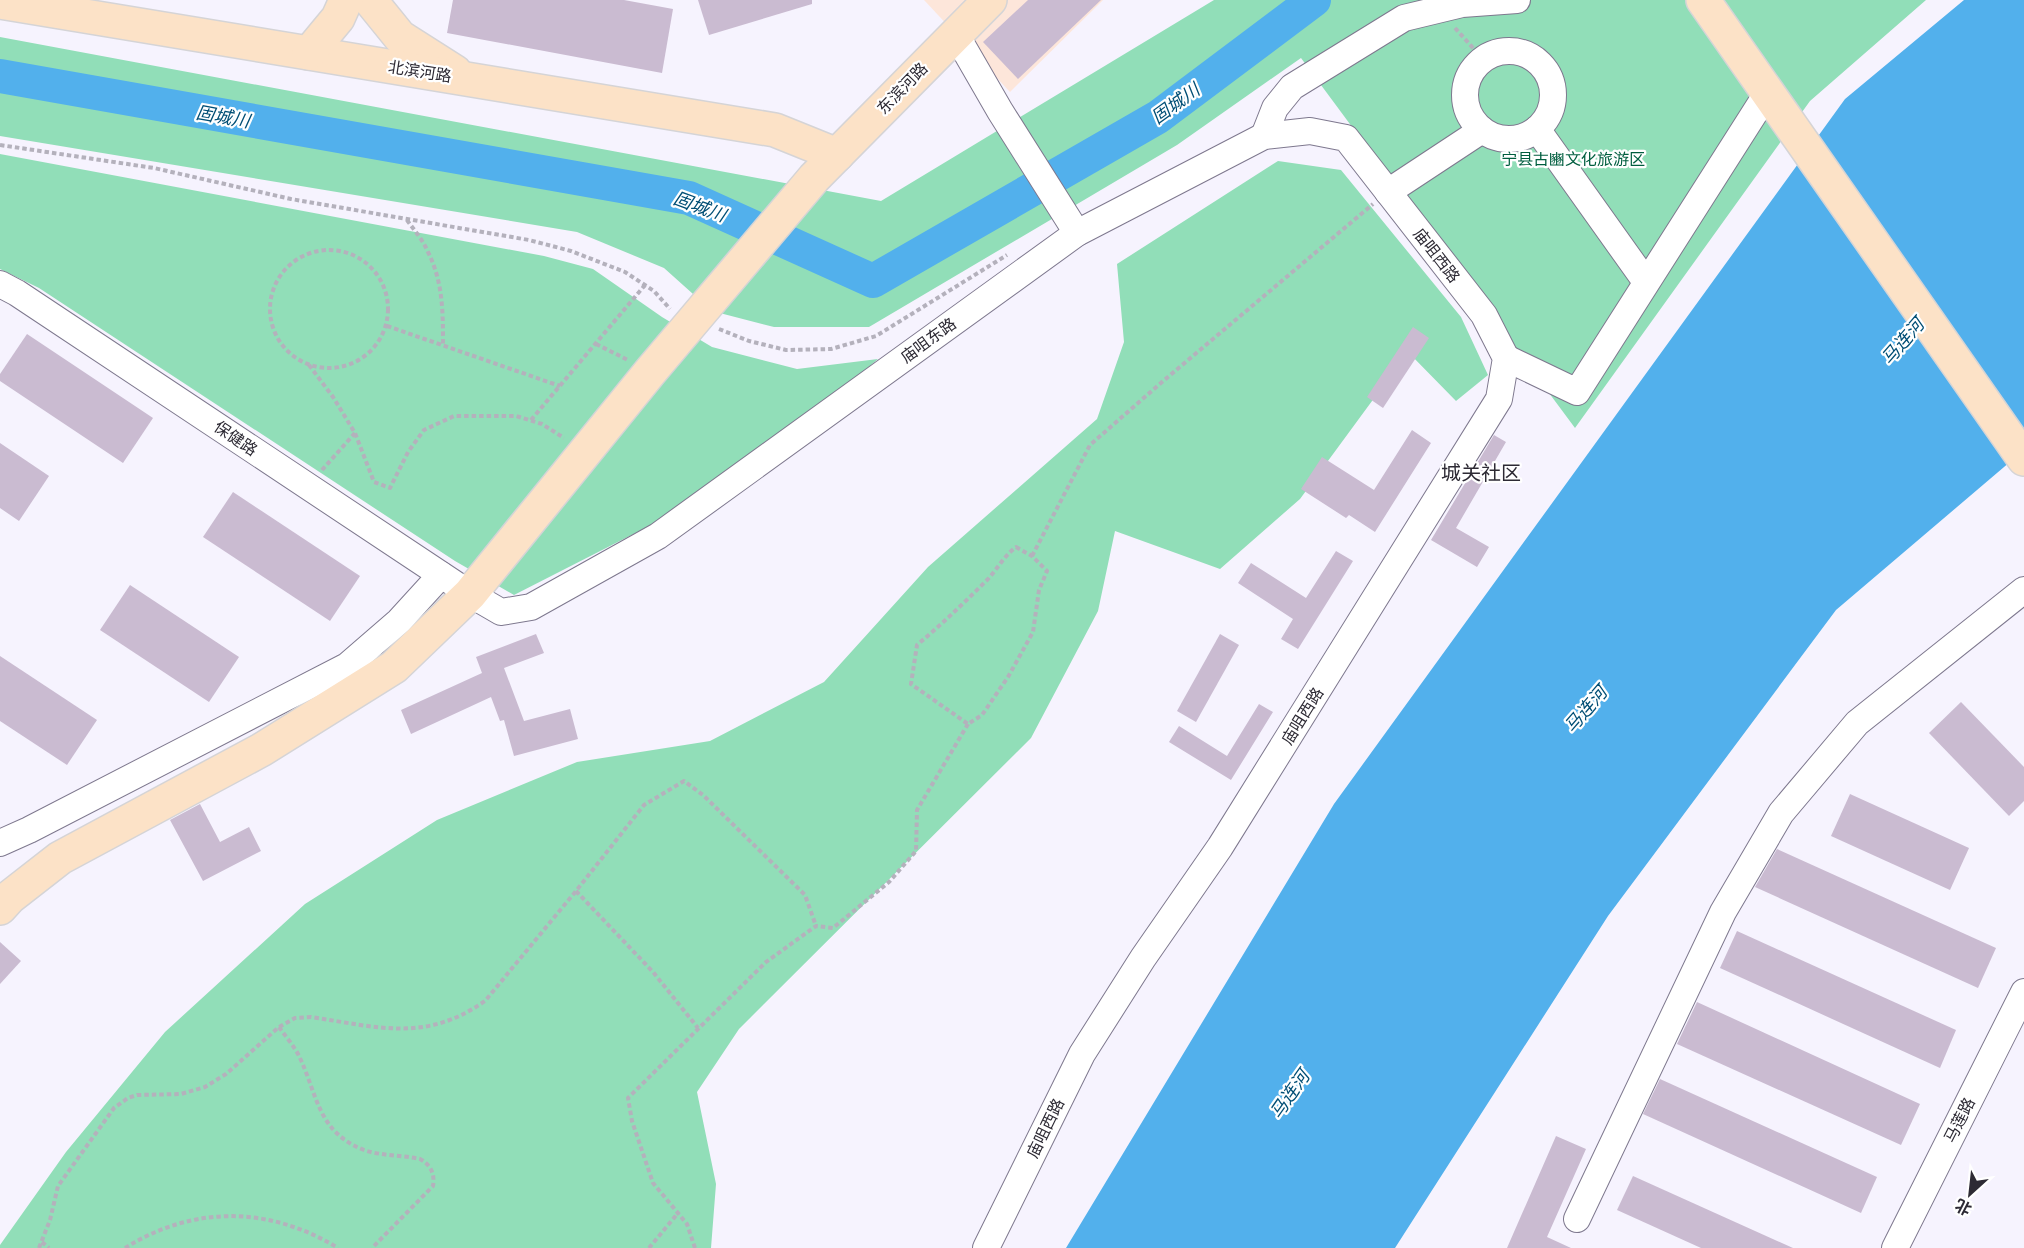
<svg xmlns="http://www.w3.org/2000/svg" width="2024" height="1248" font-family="Manrope,'Noto Sans SC',sans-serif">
<rect width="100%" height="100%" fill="#f6f3fe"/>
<!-- commercial -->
<polygon fill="#fde6da" points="924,0 1103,0 1010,92"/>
<!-- green -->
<g fill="#91deb8">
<polygon points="1214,0 1926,0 1810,101 1575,428 1301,58 1177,145 869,327 774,327 712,311 664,268 577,232 0,136 0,37 881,201"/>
<polygon points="0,154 544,256 593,269 662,317 712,347 797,369 878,359 841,391 659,521 514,595 455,561 39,288 0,269"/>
<polygon points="1278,161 1341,170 1461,317 1488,375 1456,401 1408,352 1300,499 1220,569 1115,531 1098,611 1031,738 739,1029 697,1092 716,1184 711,1248 0,1248 0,1245 66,1152 165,1032 305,904 437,820 577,762 710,741 824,682 928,567 1097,419 1124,342 1117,264"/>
</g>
<!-- water -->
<polygon fill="#52b0ec" points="1964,0 2024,0 2024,450 1836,610 1608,916 1395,1248 1066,1248 1334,804 1845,99"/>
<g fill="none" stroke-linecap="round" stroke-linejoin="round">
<!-- river -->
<polyline stroke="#52b0ec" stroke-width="34" points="0,76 689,198 873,281 1158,117 1314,0"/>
</g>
<!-- building -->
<g fill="#cabbd1">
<polygon points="453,0 624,0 673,9 662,73 447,33"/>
<polygon points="698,0 812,0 812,4 709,35"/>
<polygon points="1028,0 1101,0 1018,79 983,42"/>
<polygon points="1413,327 1429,338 1383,408 1367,397"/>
<polygon points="27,334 153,418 123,463 0,381 0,374"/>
<polygon points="1412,430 1431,443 1375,532 1349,515 1346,518 1301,489 1322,457 1374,490"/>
<polygon points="1494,435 1506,442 1456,528 1489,547 1477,567 1431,540"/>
<polygon points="0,443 49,476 19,521 0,508"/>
<polygon points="233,492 360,576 330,621 203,537"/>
<polygon points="1336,551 1353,561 1298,649 1281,639 1293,619 1238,583 1251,563 1306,598"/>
<polygon points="130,585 239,657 209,702 100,630"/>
<polygon points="536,634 544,653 504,668 524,721 570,709 578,739 514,756 504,720 500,721 491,697 411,734 401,710 482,673 476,657"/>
<polygon points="1220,634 1239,645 1196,722 1177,711"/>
<polygon points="0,656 97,720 67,765 0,721"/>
<polygon points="1961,702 2024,767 2024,801 2009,816 1929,733"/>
<polygon points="1259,704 1273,712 1231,780 1169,742 1179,726 1227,756"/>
<polygon points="1850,794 1969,848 1950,890 1831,836"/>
<polygon points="200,804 220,842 249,827 261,851 203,881 170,820"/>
<polygon points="1777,849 1996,948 1978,988 1755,887"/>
<polygon points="1737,931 1956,1030 1940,1068 1720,968"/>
<polygon points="0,942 21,961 0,984"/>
<polygon points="1697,1002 1920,1104 1901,1145 1677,1044"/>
<polygon points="1660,1079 1877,1177 1861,1213 1643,1114"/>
<polygon points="1556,1136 1586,1149 1547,1237 1571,1248 1507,1248"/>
<polygon points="1633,1176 1793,1248 1701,1248 1617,1210"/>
</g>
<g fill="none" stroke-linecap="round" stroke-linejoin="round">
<defs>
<g id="minor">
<polyline points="955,33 1000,111 1077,233"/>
<circle cx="1509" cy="95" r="44"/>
<polyline points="1537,129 1646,282"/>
<polyline points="1264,136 1275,108 1292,87 1404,18 1462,4 1517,0"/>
<polyline points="1388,192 1482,130"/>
<polyline points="0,284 17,293 470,594 501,612 531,607 658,536 1077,233 1264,136 1310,131 1346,138 1484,315 1506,358 1499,399 1220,847 1143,958 1082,1054 986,1248"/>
<polyline points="1506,358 1577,392 1768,92"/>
<polyline points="0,843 29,830 347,666 399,621 441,575"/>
<polyline points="1577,1219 1723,912 1781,813 1857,723 2024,590"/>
<polyline points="1895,1248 2024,992"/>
</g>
<g id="major">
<polyline points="370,0 400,37 455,72"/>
<polyline points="1703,0 2024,459"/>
<polyline points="0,2 775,130 837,155"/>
<polyline points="309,53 338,18 346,0"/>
<polyline points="0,908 10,897 60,858 261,750 394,667 470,594 650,372 814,178 990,0"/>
</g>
</defs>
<!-- minor casing -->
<use href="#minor" stroke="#7e788e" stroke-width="28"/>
<!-- major casing -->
<use href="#major" stroke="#d5d4d6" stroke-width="36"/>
<!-- path -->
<g stroke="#b4b1bc" stroke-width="4" stroke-dasharray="4.5 3" stroke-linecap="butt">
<polyline points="1455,28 1483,59"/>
<polyline points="0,145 154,168 291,199 529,240 571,251 625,272 654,291 670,309"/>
<path d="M407,220c7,10 16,20 21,32 15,30 15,60 15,93"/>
<circle cx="329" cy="309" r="59"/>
<polyline points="387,326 560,386"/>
<polyline points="719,329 749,341 786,350 831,349 876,336 1007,255"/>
<polyline points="596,344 628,360"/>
<polyline points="309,365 333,397 355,433 374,482 390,488 408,452 424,430 454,416 516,416 542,424 564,438"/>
<polyline points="531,420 645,285"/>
<polyline points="322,470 355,433"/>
<path d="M1016,547l16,9 15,15 -8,19 -6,42 -25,45 -26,38 -14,9 -57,-40 6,-39c25,-21 48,-43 71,-66 10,-11 16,-23 28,-32z"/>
<polyline points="1032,556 1090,445 1162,382 1373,204"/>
<polyline points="576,891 653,972 698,1028"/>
<path d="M279,1027c7,10 16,20 21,31 18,39 18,74 64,92 17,6 38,5 56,9 11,6 15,15 13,27l-61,62"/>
<polyline points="42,1242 49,1248"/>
<path d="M39,1248l11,-28 8,-34 56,-78 14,-10 9,-3 44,-1 24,-7 21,-13 53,-47 16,-9 16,-1c67,10 114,26 174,-16l91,-110 68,-86 40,-24 19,14 102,100 11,31"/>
<path d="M125,1248c69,-43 144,-42 213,0"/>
<polyline points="649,1248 678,1213"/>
<polyline points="695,1248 687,1224 653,1183 632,1121 628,1098 766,962 816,926 833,928 889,882 916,851 917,810 968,724"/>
</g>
<!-- minor -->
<use href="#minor" stroke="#fff" stroke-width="26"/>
<!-- major -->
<use href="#major" stroke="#fce2c7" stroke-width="33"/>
</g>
<g text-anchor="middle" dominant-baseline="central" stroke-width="4.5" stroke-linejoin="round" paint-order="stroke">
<!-- street labels -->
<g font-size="16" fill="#2d2a34" stroke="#fff">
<text transform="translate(420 71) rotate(9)">北滨河路</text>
<text transform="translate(902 88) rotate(-46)">东滨河路</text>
<text transform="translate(1437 255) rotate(52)">庙咀西路</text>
<text transform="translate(928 340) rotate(-36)">庙咀东路</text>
<text transform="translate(236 438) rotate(34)">保健路</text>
<text transform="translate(1302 716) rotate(-58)">庙咀西路</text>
<text transform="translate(1959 1120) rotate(-63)">马莲路</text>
<text transform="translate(1045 1128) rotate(-64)">庙咀西路</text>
</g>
<!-- park labels -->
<g font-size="16" fill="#015e3f" stroke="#fff">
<text x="1573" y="159">宁县古豳文化旅游区</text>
</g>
<!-- water labels -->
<g font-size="18" font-style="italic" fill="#004e75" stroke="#fff">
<text transform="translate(1175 103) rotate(-36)">固城川</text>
<text transform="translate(223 116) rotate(10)">固城川</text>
<text transform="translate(700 206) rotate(20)">固城川</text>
<text transform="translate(1902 341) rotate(-49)">马连河</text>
<text transform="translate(1585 709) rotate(-49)">马连河</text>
<text transform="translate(1289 1094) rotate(-55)">马连河</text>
</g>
<!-- quarter labels -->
<g font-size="20" fill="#2d2a34" stroke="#fff">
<text x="1481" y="472">城关社区</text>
</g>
</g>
<!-- north arrow -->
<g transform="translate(1970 1194) rotate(207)" stroke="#ffffff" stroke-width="4.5" paint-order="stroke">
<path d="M0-4.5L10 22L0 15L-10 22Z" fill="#2d2a34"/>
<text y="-9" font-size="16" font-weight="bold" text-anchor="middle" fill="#2d2a34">北</text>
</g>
</svg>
